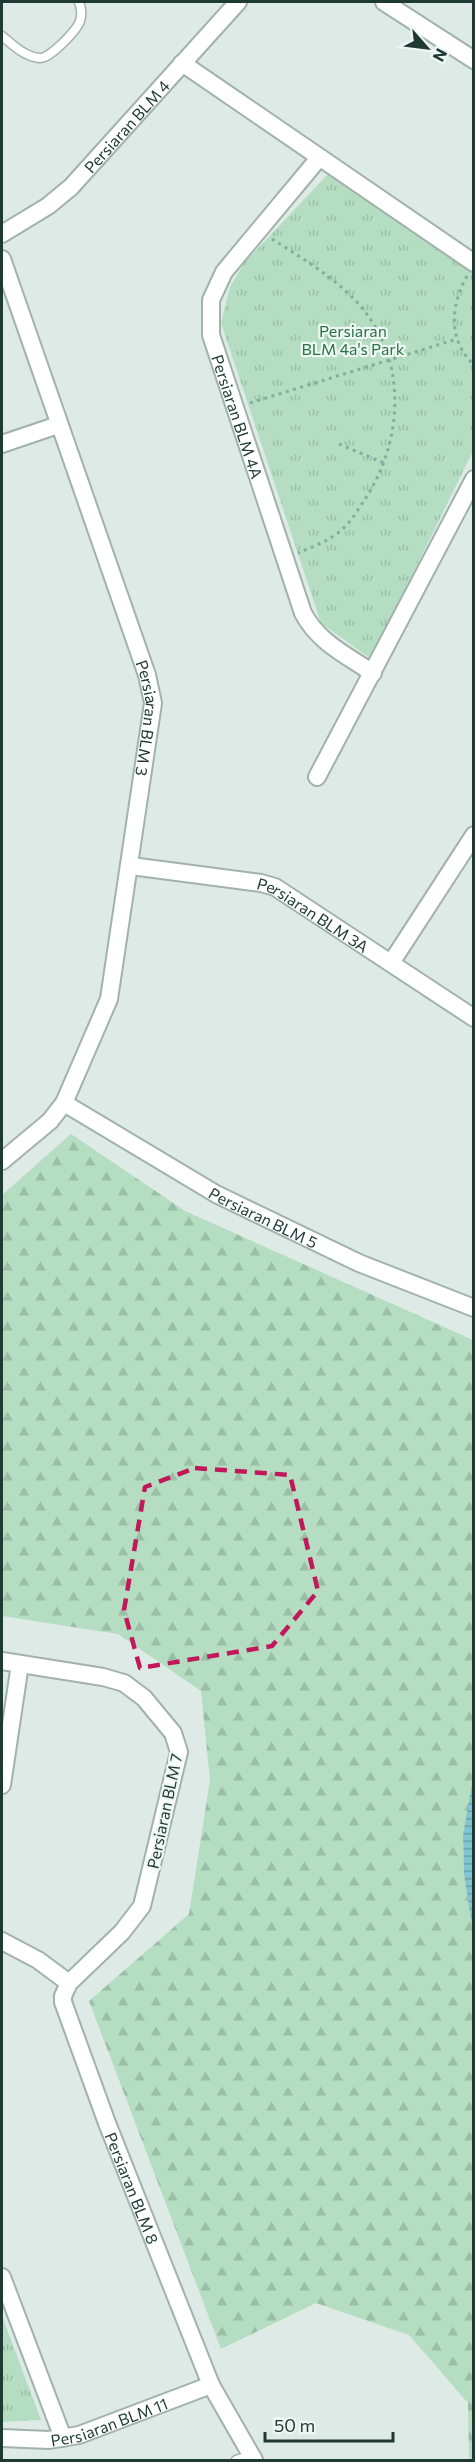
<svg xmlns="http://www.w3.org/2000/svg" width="475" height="2462" font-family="Commissioner,sans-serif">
<defs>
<pattern id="forest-firs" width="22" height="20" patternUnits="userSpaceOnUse" patternTransform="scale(1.5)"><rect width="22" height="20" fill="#b5ddc1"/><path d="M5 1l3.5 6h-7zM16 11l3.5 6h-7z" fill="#9bbea6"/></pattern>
<pattern id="park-tufts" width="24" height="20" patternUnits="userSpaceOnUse" patternTransform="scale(1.5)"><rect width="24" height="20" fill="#b5ddc1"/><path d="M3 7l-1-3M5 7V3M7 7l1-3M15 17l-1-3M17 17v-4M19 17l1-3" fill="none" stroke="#9bbea6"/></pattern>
<pattern id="water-rules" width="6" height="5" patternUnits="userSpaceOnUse" patternTransform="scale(1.5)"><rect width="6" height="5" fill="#83c4d2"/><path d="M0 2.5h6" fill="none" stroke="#6ba0ab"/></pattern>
</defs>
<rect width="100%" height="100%" fill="#deeae5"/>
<!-- forest -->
<polygon fill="url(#forest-firs)" points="71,1134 185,1211 473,1340 474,1779 463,1836 464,1874 474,1933 473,2460 469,2460 468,2403 409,2335 316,2303 221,2349 89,2001 189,1914 210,1780 201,1691 118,1634 2,1616 2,1195"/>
<!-- park -->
<g fill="url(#park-tufts)">
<polygon points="328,174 473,272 473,451 371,659 321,623 221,323 230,287 245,262"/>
<polygon points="2,2316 41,2420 2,2422"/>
</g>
<!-- water -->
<polygon fill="url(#water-rules)" points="473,1779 473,1932 464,1874 463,1835"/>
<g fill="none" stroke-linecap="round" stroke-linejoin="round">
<defs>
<g id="lane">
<path d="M2,36c11,9 22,20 37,22 10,2 38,-28 41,-37 2,-6 1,-14 -1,-19"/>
<polyline points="236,2460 251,2455"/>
</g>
<g id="street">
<polyline points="384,2 474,60"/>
<polyline points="182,63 474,263"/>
<path id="s1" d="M319,158l-95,114 -13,28v35l92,278c15,29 43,42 70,60"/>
<path id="s2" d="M2,234l46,-28 23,-19 167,-185"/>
<path id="s3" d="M2,259l145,416 6,28 -44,296 -45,104 -14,18 -48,40"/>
<polyline points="2,444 58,425"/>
<polyline points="317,777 474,479"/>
<path id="s4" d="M131,866l130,17 14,4 199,131"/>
<polyline points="391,963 474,835"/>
<path id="s5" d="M64,1103l152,91 143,69 115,45"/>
<path id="s6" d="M2,1661l101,16 21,6 20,15 29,35 6,19 -37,154 -20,26 -53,51 -6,13v6l44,121 104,262 43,75"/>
<polyline points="2,1785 20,1664"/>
<polyline points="2,1941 38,1960 69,1983"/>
<polyline points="2,2277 63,2438"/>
<path id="s7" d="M2,2438l47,2 30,-5 132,-50"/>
</g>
</defs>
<!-- lane casing -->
<use href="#lane" stroke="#a1b2ac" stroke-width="11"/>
<!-- street casing -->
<use href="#street" stroke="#a1b2ac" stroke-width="20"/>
<!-- path -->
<g stroke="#7dafa1" stroke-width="3" stroke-dasharray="3 4.5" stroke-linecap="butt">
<path d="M272,239c31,20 66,40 90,69 45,54 41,131 5,188 -8,12 -16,27 -28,36 -12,10 -27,15 -41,21"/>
<path d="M467,276c-16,28 -20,64 7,89"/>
<polyline points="250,403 457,339"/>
<polyline points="339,444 384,463"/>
</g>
<!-- lane -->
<use href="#lane" stroke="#fff" stroke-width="8"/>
<!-- street -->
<use href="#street" stroke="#fff" stroke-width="16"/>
</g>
<!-- marked area -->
<path fill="none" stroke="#c2185b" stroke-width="4.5" stroke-dasharray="12 8" stroke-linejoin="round" d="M195,1468l95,7 28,116 -46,55 -132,22 -16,-58 21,-123z"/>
<g text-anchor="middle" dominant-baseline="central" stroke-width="4.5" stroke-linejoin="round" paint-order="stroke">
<!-- street labels -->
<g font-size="16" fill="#1f3a33" stroke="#eef7f3">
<text stroke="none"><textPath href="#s2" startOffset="166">Persiaran BLM 4</textPath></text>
<text stroke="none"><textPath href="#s1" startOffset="300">Persiaran BLM 4A</textPath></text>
<text stroke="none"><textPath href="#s3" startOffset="484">Persiaran BLM 3</textPath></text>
<text stroke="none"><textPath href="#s4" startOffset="192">Persiaran BLM 3A</textPath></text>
<text stroke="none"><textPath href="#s5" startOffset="230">Persiaran BLM 5</textPath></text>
<text transform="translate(164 1811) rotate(-78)">Persiaran BLM 7</text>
<text stroke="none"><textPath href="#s6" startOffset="698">Persiaran BLM 8</textPath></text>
<text stroke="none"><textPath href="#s7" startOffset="110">Persiaran BLM 11</textPath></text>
</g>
<!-- park labels -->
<g font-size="16" fill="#287246" stroke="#eef7f3">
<text x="353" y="330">Persiaran<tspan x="353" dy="18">BLM 4a's Park</tspan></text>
</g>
</g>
<!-- border -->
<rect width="475" height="2462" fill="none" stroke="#1f3a33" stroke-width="6"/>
<!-- north arrow -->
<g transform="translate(427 48) rotate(118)" stroke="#eef7f3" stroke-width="4.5" paint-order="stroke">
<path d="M0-4.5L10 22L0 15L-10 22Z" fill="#1f3a33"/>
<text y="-9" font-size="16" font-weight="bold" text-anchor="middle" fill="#1f3a33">N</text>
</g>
<!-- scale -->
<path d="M265 2432v9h128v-9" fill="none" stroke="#1f3a33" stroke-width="3"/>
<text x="274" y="2432" font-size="18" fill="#1f3a33" stroke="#eef7f3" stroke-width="4.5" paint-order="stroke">50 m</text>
</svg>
